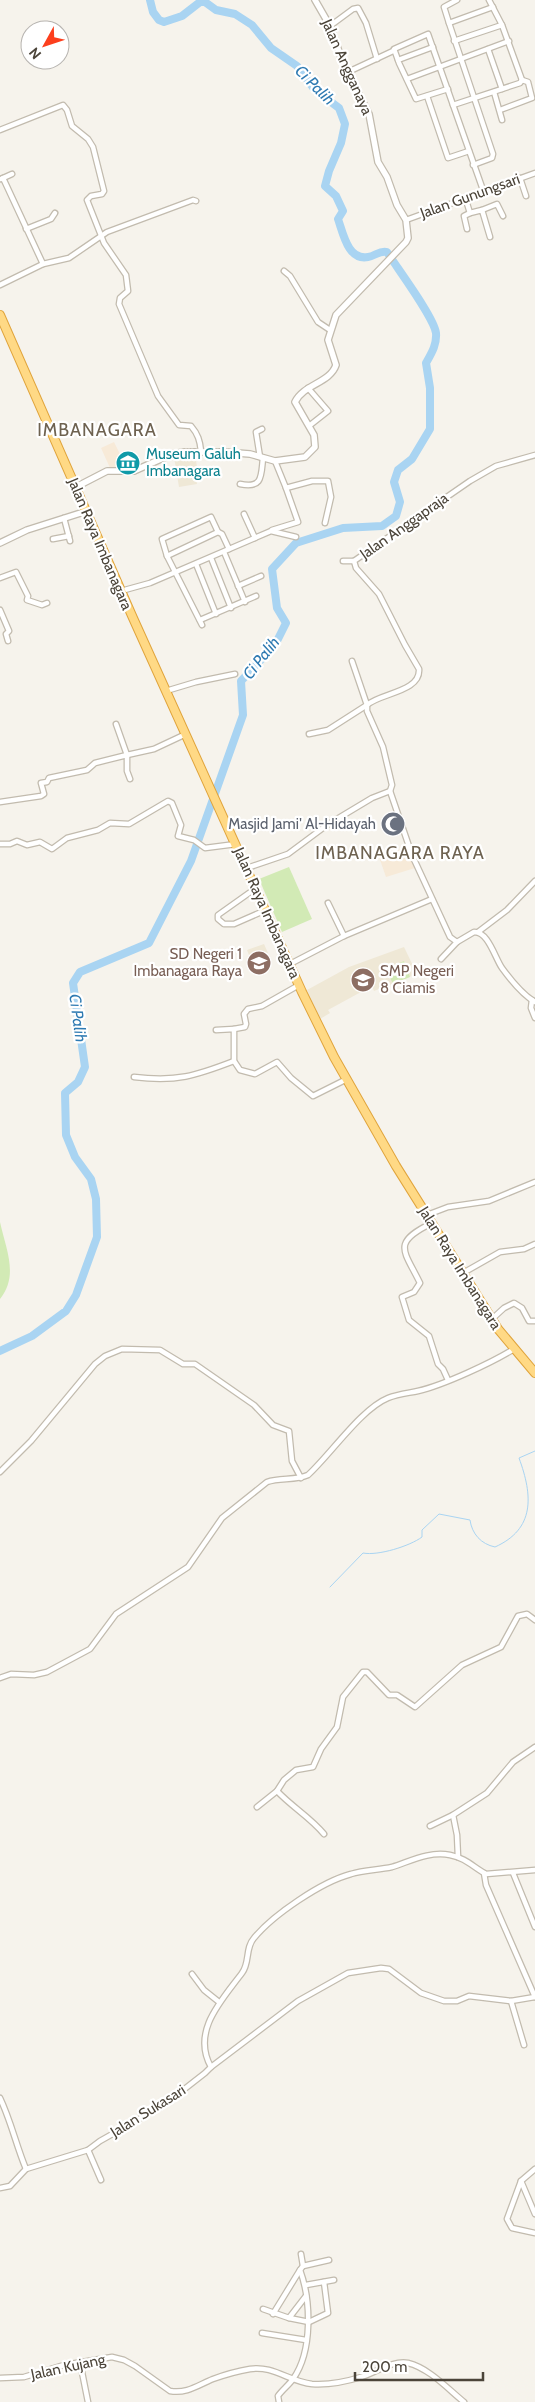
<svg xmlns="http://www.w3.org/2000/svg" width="535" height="2402" font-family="Cabin,sans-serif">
<rect width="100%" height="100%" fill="#f6f3ec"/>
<!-- commercial -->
<g fill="#f7ead8">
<polygon points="114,442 121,456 118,458 124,469 111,470 101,448"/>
<polygon points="406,847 415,868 386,877 379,857"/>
</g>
<!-- education -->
<g fill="#efe8d6">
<polygon points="183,454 195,454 199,480 196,480 197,484 179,487 174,457"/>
<polygon points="264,944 268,953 264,955 270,970 257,975 247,950"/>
<polygon points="404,947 417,974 374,991 372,986 328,1010 330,1013 320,1019 307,990 349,967"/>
</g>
<!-- green -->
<g fill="#d2eab5">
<polygon points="289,867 312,919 282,932 259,879"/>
<polygon points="404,961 410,977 393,984 386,969"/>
<path d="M0,1222c6,28 19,53 0,77z"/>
</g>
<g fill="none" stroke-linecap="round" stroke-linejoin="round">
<!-- stream -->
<path stroke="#a9d4f2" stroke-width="1" d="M330,1587l33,-34c15,3 47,-7 59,-16v-7l17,-16 31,6c2,14 11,24 25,27 40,-18 38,-51 24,-89l16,-7"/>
<!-- river -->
<path stroke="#a9d4f2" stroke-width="8" d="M0,1351l32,-15 34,-25 10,-16 21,-58 -1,-38 -5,-20 -16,-22 -9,-22 -1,-42 13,-11 7,-15 -12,-84 7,-11 69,-29 42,-82 52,-146 -2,-34 34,-36 11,-22 -9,-15 -5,-39 24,-26 47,-15 39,-2 14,-10 4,-14 -6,-20 4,-12 14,-11 18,-30v-41l-4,-25c5,-9 11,-18 10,-30 -2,-16 -39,-65 -49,-81 -7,-2 -12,4 -19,5 -20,4 -25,-24 -30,-38l5,-8 -7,-15 -11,-10 4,-15 12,-28 4,-19 -6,-16 -24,-18 -18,-24 -26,-18 -19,-23 -17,-11 -19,-4 -11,-8h-5l-18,14 -18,6 -5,-2 -6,-8 -3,-12"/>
<defs>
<g id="minor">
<polyline points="457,0 444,7 449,23 493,7"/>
<polyline points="489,0 502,25 522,80"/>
<polyline points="449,23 493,154 492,158 473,165"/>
<polyline points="330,26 353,9 358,8 366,23 377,59"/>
<polyline points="454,41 502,25"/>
<polyline points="433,47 398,60 399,63 416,99 448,89"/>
<polyline points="488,49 502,89"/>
<polyline points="398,60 394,49 428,34 483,190"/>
<polyline points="348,72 393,51"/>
<polyline points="407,79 509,41"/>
<polyline points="494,92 502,120"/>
<polyline points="427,96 448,158 469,151"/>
<polyline points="453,105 520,83 522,80"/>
<polyline points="500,110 532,98 528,82 522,80"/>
<path d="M0,130l63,-25 4,5 5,16 16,13 5,8 11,44 -2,3 -11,2 -4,4 17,43 22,32 2,16 -8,7 -1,6 39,92 21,29 12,1c7,8 9,15 10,25"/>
<polyline points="3,178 43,264"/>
<polyline points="520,178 526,196"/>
<polyline points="1,179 12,174"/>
<polyline points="465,197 470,213 482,210 490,237"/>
<polyline points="482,210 497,204 503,216"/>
<polyline points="406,220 535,173"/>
<polyline points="26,229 51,219 55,213"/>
<polyline points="467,229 464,216 470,213"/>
<polyline points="284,271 290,276 318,322 330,330"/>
<polyline points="0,285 43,264 69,258 107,232 193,200 196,201"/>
<polyline points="308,388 328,411 309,426"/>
<polyline points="260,457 256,432 262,429"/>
<polyline points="275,461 286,488 312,481 328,481 331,497 325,523"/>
<path d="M240,484c23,5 21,-8 23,-26"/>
<polyline points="244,514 255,538"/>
<polyline points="64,518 70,541"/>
<polyline points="272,530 298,522 286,488"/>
<polyline points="53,539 69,536"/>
<polyline points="224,552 245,602"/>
<polyline points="167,556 218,532"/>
<polyline points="211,558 231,608"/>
<polyline points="343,561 354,561"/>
<polyline points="196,564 216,614"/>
<polyline points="0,578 16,572 28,596 27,600 42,605 47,603"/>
<polyline points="238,586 261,576"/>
<polyline points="121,591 150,583 271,531 296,537"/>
<polyline points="0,610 9,631 6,634 8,641"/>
<polyline points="200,620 256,596"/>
<polyline points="202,625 167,556 162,539 211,517 218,532 222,534 229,549"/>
<polyline points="166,691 196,682 235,674"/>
<polyline points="116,724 127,755 154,749 186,734"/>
<polyline points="309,734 328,730 367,705 352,661"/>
<path d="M390,791l22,64 38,82 7,5 17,-10c14,-1 21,26 28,36 8,11 21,27 33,34"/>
<polyline points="0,802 41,796 44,794 41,783 47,782 49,778 87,770 95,763 127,755 127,771 130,779"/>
<polyline points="0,844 10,844 17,841 27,845 40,842 52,849 67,838 98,830 110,823 129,824 168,801 172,803 181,825 178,836 194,840 205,848 236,844"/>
<path d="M247,868l41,-14 39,-29 45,-27 18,-7 2,-6 -9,-38 -16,-36v-6c13,-12 54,-13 52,-36l-14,-24 -26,-51 -23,-26 -2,-7 116,-80 26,-15 39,-11"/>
<polyline points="256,888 218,915 218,919 224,924 234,924 266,910"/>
<polyline points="328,903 344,936"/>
<polyline points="478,932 507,910 535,881"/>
<polyline points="441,959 457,942"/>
<polyline points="290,964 344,936 432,899"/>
<polyline points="532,1000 531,1008 535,1018"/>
<polyline points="234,1029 245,1027 246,1024 244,1014 248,1009 262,1006 299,985"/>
<polyline points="216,1030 234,1029 234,1061 240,1070 255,1074 277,1062 291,1078 313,1096 347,1079"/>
<path d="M134,1077c43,5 61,-1 100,-16"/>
<polyline points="427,1215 448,1207 489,1201 535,1182"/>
<path d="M432,1223c-41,20 -28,27 -12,60l-6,9 -12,5 7,23 20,16 9,28 5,5 5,11"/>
<polyline points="463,1273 500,1252 524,1249 535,1244"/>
<polyline points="492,1319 504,1308 514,1303 522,1308 529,1321 535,1321"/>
<polyline points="0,1472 31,1441 95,1364 105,1356 122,1349 160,1350 183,1364 195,1364 254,1405 273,1425 289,1431 292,1461 301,1478"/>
<path d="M0,1678l11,-4 23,1 13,-3 43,-23 26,-35 72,-47 34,-49 45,-36c13,-5 28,-1 41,-7 23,-21 53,-66 80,-77 10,-4 21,-5 30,-7 26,-6 73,-28 96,-42"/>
<path d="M277,1791c15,16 33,26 47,43"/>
<polyline points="257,1807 277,1791 284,1780 296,1770 313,1767 321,1749 337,1727 343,1697 363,1672 367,1672 389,1695 397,1695 415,1707 462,1665 501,1647 518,1616 527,1614 535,1620"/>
<polyline points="453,1815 457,1835 458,1857"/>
<polyline points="430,1826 453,1815 487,1793 513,1762 535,1747"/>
<polyline points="484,1873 486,1885 535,1997"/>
<polyline points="513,1873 535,1927"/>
<polyline points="192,1974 204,1990 219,2002"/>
<polyline points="511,2001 524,2045"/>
<polyline points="211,2067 298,2001 348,1973 381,1968 389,1969 421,1993 444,2001 457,2001 469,1996 511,2001 535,1997"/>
<path d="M0,2098c11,23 16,47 26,71"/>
<polyline points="88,2150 101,2180"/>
<polyline points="535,2169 521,2181 507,2219 512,2228 535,2233"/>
<polyline points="521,2181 535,2214"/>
<path d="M0,2188l10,-2 16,-17 62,-19 12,-9 64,-36 41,-32 6,-6c-20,-36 11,-67 31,-94 8,-10 3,-25 12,-35 19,-23 67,-56 97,-64 13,-4 27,-4 41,-7 19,-6 37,-16 58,-12 16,3 23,12 36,19l49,-4"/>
<polyline points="303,2266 329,2260"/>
<polyline points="306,2285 334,2280"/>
<polyline points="306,2296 289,2318 309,2322 328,2313 324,2282"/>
<polyline points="263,2309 289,2318"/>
<polyline points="273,2314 300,2270"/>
<polyline points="262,2333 306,2340"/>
<polyline points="80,2362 88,2402"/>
<path d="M0,2378l24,-1 40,-12 48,-8 12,3 11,6 35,25c17,3 28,-6 43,-12 11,-4 25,-8 37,-10 23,-4 40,13 62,15 16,1 33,-2 49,-7 14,-4 32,-17 47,-14 21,5 40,26 56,39"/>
<path d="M279,2402l-1,-6c4,-6 11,-11 15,-17 20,-28 18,-79 7,-109l3,-4 -2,-12"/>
</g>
<g id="tertiary">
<path d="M76,487l31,-16h27l38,-17 13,-2h39l26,2 25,7 30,-4 10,-10 -1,-12 -19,-33c9,-18 35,-19 41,-37l-8,-25 8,-25 70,-73 2,-4 -2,-18 -9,-15 -10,-28 -9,-15 -9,-48 -26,-51 -13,-37 -15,-26"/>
<polyline points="0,543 27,530 87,511"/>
</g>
<polyline id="trunk" points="0,315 133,618 302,992 334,1057 396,1166 498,1329 535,1373"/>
</defs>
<!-- minor casing -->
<use href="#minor" stroke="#c2bbae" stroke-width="7"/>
<!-- tertiary casing -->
<use href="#tertiary" stroke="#c2bbae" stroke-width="8"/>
<!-- trunk casing -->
<use href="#trunk" stroke="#e0a43c" stroke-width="10"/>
<!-- minor -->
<use href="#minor" stroke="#fff" stroke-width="4.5"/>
<!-- tertiary -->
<use href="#tertiary" stroke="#fff" stroke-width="5.5"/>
<!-- trunk -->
<use href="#trunk" stroke="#ffd985" stroke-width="8"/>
</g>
<!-- icons -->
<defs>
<symbol id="museum-disc" viewBox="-11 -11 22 22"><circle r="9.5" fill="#0f9aa8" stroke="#fff"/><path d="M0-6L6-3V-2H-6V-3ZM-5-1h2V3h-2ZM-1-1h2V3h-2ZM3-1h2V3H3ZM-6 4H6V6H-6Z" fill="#fff"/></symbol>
<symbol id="mosque-disc" viewBox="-11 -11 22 22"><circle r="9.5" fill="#6b7280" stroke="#fff"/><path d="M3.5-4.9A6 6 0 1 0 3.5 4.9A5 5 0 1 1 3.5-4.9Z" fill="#fff"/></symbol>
<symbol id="school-disc" viewBox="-11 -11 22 22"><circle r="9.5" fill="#8d6e63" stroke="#fff"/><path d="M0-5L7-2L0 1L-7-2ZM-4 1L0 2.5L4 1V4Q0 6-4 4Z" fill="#fff"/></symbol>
</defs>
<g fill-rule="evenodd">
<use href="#museum-disc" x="114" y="449" width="28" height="28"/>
<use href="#mosque-disc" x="379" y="810" width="28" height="28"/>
<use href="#school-disc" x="245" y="949" width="28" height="28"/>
<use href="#school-disc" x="349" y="966" width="28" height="28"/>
</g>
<g text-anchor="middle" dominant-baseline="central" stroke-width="4.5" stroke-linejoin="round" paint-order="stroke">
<!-- street labels -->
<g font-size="15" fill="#4b4439" stroke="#fff">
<text transform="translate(347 67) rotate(66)">Jalan Angganaya</text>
<text transform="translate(470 196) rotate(-20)">Jalan Gunungsari</text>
<text transform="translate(404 526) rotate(-35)">Jalan Anggapraja</text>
<text transform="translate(100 544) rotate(67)">Jalan Raya Imbanagara</text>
<text transform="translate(267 913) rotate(66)">Jalan Raya Imbanagara</text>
<text transform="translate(460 1268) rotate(58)">Jalan Raya Imbanagara</text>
<text transform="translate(148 2111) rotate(-32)">Jalan Sukasari</text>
<text transform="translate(68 2367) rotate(-12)">Jalan Kujang</text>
</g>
<!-- culture labels -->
<g font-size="15" fill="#0d838f" stroke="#fff" text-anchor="start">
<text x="146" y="454">Museum Galuh<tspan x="146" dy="17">Imbanagara</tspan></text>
</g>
<!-- worship labels -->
<g font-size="15" fill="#5b616d" stroke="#fff" text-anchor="end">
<text x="376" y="824">Masjid Jami' Al-Hidayah</text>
</g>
<!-- education labels -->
<g font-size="15" fill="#785e54" stroke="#fff" text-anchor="end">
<text x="242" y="954">SD Negeri 1<tspan x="242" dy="17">Imbanagara Raya</tspan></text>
<text x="380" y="971" text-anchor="start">SMP Negeri<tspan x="380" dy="17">8 Ciamis</tspan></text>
</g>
<!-- water labels -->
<g font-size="16" font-style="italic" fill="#2e7ab2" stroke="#fff">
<text transform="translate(315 85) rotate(45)">Ci Palih</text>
<text transform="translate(261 658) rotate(-52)">Ci Palih</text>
<text transform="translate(78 1018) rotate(82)">Ci Palih</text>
</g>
<!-- quarter labels -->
<g font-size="18" letter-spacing="1" fill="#6e6250" stroke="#fff">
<text x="97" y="430">IMBANAGARA</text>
<text x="400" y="853">IMBANAGARA RAYA</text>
</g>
</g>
<!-- north arrow -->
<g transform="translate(45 45) rotate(230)"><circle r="24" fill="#ffffff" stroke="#b7b4b0"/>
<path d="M0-4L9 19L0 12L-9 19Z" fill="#fc3f1d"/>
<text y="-8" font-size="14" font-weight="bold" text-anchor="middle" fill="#4b4439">N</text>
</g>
<!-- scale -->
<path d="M355 2372v8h128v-8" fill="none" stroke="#4b4439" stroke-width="2.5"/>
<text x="362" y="2372" font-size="15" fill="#4b4439" stroke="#ffffff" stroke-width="4" paint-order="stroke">200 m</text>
</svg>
